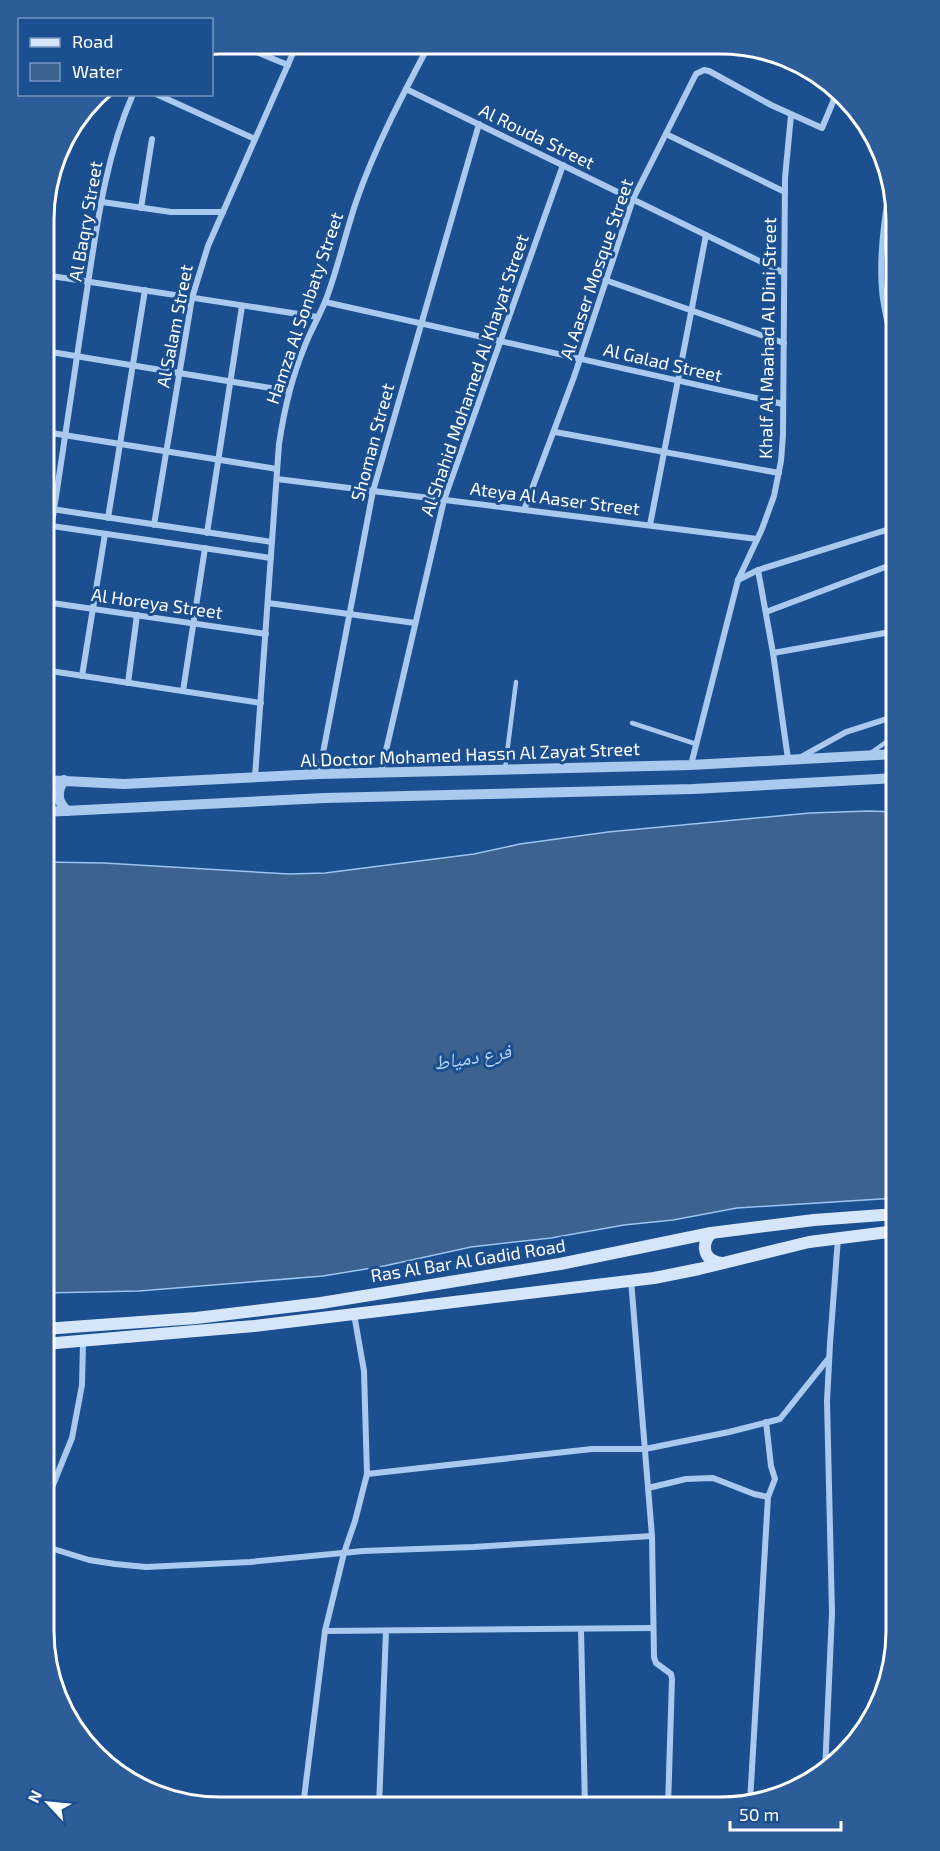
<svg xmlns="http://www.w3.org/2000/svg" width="940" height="1851" font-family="'Exo 2','Noto Naskh Arabic',sans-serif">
<rect width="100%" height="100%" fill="#1b4f8f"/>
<!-- water -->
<polygon fill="#3c6290" stroke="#9cc4f0" stroke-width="1.5" points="869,811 896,812 896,1198 737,1208 673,1220 624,1225 551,1238 471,1247 384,1266 323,1276 139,1291 44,1293 44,862 104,863 289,874 325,873 474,854 520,844 608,832 810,813"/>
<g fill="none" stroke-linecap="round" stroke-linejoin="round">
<!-- service -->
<g stroke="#a9c9ee" stroke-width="4.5">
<polyline points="632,723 696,744"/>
<polyline points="872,752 896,735"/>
<polyline points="505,769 516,682"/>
</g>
<!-- minor -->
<g stroke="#a9c9ee" stroke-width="6">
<polyline points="237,44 288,65"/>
<polyline points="406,89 784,273"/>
<polyline points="156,94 255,139"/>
<polyline points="666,134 785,192"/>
<path d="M890,183c-5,35 -11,71 -8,107 2,23 9,46 14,68"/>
<polyline points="102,202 171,212 223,212"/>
<polyline points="141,208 152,139"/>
<polyline points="45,239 61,145"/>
<polyline points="45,275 318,317"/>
<polyline points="605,280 784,343"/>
<polyline points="325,302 783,404"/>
<polyline points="45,351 289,391"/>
<polyline points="45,432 277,469"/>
<polyline points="555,432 779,473"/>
<polyline points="277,479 757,539"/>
<polyline points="45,508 272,542"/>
<polyline points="524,510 574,377 633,199 696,74 704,70 709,71 771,105 822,128 838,90"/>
<polyline points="108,518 145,290"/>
<polyline points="45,525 271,558"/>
<polyline points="154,525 192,298 208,246 297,44"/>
<polyline points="650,525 706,235"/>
<polyline points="207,533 242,306"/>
<path d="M45,570c13,-89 27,-178 40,-267 11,-70 19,-143 48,-209"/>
<polyline points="758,570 773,653 788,759"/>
<polyline points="738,580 758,570 896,527"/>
<polyline points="45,602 266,634"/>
<polyline points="268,603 415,623"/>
<polyline points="766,612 896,563"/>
<polyline points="773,653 896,631"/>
<polyline points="44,670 261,703"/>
<polyline points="82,676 105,534"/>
<polyline points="128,683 137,615"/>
<polyline points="183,691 205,548"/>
<polyline points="801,757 846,732 896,716"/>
<polyline points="691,765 738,580 762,529 774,496 781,461 783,435 785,178 791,115"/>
<polyline points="381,772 444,500 563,165"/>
<polyline points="319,774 373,491 479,124"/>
<path d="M255,777l24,-333c5,-33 12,-65 25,-96 7,-19 18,-36 24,-54 11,-31 18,-62 28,-92 19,-55 46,-106 73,-157"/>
<polyline points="631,1280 652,1536 654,1657 656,1663 671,1674 672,1679 668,1807"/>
<polyline points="367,1474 592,1449 645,1449 729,1432 780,1419 828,1359"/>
<polyline points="648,1488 686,1479 713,1478 754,1494 768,1497 775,1479 771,1466 766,1422"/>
<polyline points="44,1507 72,1438 82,1385 83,1342"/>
<polyline points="44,1546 89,1560 115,1564 146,1567 250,1562 363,1551 473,1547 652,1536"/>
<polyline points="581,1629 585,1807"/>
<polyline points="325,1631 653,1628"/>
<polyline points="825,1771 832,1613 827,1401 830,1344 838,1238"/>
<polyline points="750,1802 768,1497"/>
<polyline points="303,1806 325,1631 344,1553 355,1521 367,1474 364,1371 354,1314"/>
<polyline points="379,1806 386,1631"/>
</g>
<!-- tertiary -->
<g stroke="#a9c9ee" stroke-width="10">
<polyline points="44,780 124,784 319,774 691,765 896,754"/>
<path d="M64,780c-8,12 -7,23 4,31"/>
<polyline points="44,812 325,798 693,789 896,778"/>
</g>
<!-- secondary -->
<g stroke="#d6e6fa" stroke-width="12">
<path d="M711,1233c-11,13 -7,28 11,30"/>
<polyline points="44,1329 196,1318 321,1303 560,1264 711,1233 814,1220 896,1214"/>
<polyline points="44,1344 254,1326 654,1278 699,1269 809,1242 896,1231"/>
</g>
</g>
<g text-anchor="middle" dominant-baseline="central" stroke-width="6" stroke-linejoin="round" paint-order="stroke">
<!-- street labels -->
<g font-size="18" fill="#fff" stroke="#1b4f8f">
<text transform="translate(537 136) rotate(26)">Al Rouda Street</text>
<text transform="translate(85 221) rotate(-80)">Al Baqry Street</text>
<text transform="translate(596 269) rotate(-71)">Al Aaser Mosque Street</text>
<text transform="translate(304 308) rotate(-71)">Hamza Al Sonbaty Street</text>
<text transform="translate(174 326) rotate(-79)">Al Salam Street</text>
<text transform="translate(767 338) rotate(-89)">Khalf Al Maahad Al Dini Street</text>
<text transform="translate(663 362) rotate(13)">Al Galad Street</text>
<text transform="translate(474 375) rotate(-71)">Al Shahid Mohamed Al Khayat Street</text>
<text transform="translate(372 442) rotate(-75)">Shoman Street</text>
<text transform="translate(555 498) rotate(7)">Ateya Al Aaser Street</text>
<text transform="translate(157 603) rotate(8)">Al Horeya Street</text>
<text transform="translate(470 754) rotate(-2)">Al Doctor Mohamed Hassn Al Zayat Street</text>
<text transform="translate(468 1260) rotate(-9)">Ras Al Bar Al Gadid Road</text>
</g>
<!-- water labels -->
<g font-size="20" font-style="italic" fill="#b5d3f5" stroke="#1b4f8f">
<text transform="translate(472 1056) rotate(-9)">فرع دمياط</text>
</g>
</g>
<!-- crop -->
<path d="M0 0H940V1851H0ZM220 54H720A166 166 0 0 1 886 220V1631A166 166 0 0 1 720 1797H220A166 166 0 0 1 54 1631V220A166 166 0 0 1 220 54Z" fill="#2d5d98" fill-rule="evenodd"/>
<path fill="none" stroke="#fff" stroke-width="3" d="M220 54H720A166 166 0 0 1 886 220V1631A166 166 0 0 1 720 1797H220A166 166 0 0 1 54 1631V220A166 166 0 0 1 220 54Z"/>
<!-- legend -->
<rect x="18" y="18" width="195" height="78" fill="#1b4f8f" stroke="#7695bc" stroke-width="1.5"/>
<rect x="30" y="38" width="30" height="9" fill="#d6e6fa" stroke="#7695bc" stroke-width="1.5"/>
<text x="72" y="48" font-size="18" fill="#ffffff">Road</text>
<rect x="30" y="63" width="30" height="18" fill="#3c6290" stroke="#7695bc" stroke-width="1.5"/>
<text x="72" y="78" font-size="18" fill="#ffffff">Water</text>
<!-- north arrow -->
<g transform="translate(48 1803) rotate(296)" stroke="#1b4f8f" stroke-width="4.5" paint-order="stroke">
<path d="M0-4.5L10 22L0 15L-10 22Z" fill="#ffffff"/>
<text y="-9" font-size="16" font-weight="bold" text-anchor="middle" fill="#ffffff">N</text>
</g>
<!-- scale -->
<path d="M730 1821v9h111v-9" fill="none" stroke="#ffffff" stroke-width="3"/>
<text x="739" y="1821" font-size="18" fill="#ffffff" stroke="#1b4f8f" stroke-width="4.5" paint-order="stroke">50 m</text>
</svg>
